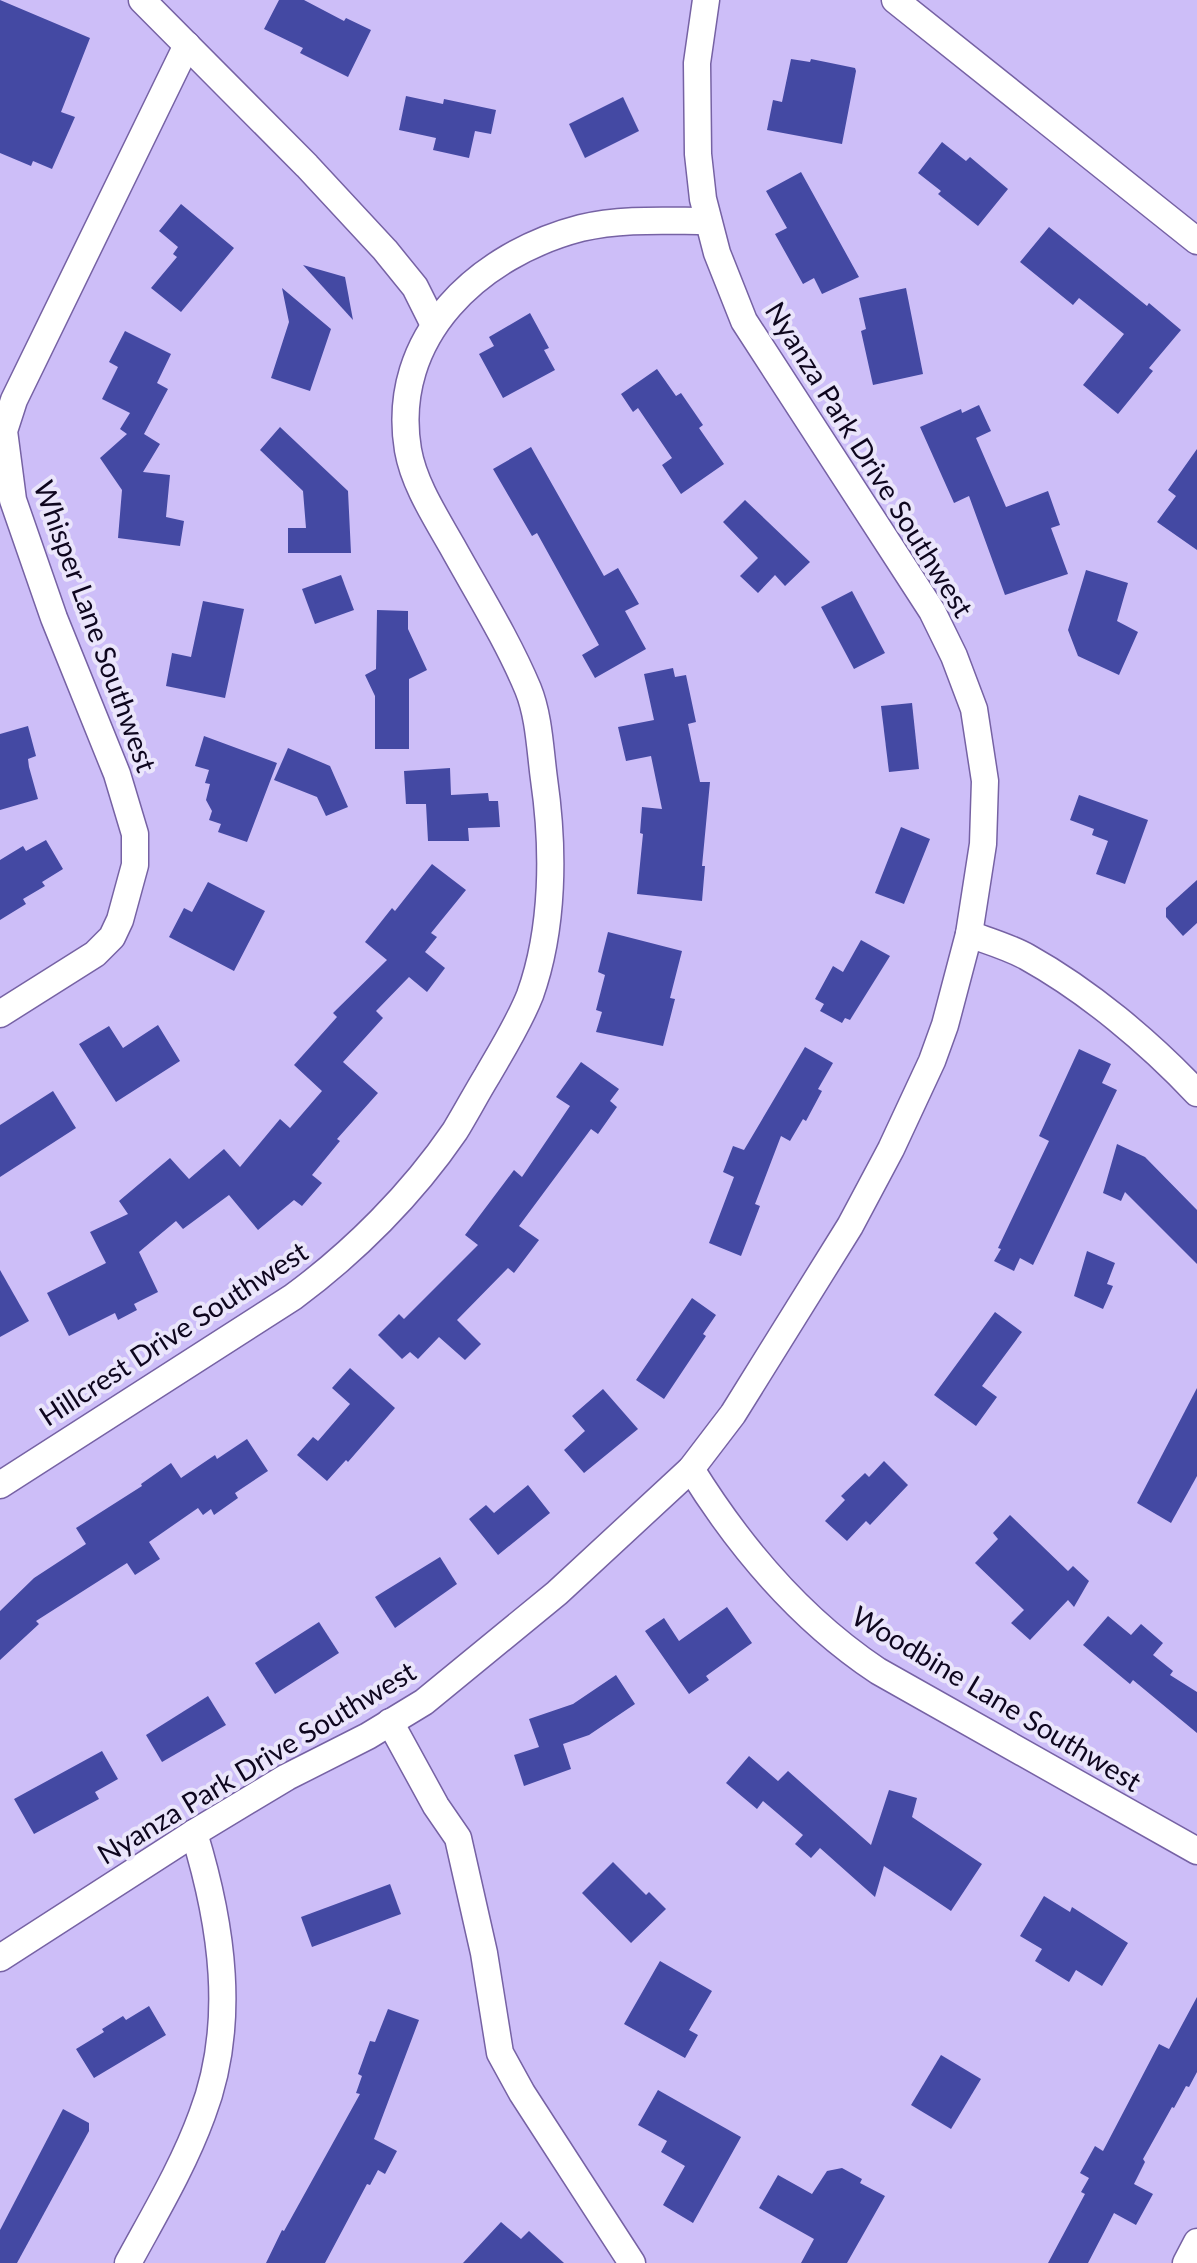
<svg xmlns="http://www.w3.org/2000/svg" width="1197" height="2263" font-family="Lato,sans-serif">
<rect width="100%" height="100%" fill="#cdbef8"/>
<!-- building -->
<g fill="#4449a3">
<polygon points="0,0 90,38 61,112 75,117 52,169 33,161 31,166 0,153"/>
<polygon points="279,0 304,0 344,21 346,18 371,30 348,77 300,53 303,48 264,29"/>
<polygon points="791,59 810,62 811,59 855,68 856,71 842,144 767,130 773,100 782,102"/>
<polygon points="406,96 443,104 444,99 496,110 491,134 475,131 469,158 433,150 436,138 399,130"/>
<polygon points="623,97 639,131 585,158 569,124"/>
<polygon points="942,142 966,161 970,157 1008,189 978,226 938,194 941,191 918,173"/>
<polygon points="801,172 859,277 822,294 814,278 803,284 775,234 787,228 766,191"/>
<polygon points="181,204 234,248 181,312 151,288 177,257 173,254 178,247 159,231"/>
<polygon points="1049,227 1147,306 1149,303 1181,330 1149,368 1153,371 1118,414 1083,385 1124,334 1079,298 1073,305 1020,262"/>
<polygon points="303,265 345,277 353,320"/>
<polygon points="282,288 331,329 310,391 271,378 289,322"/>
<polygon points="906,288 923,374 873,385 861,331 866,329 859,298"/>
<polygon points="530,313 549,348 544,350 555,370 503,398 479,354 494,346 489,337"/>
<polygon points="125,331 171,354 157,383 168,389 144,434 160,444 143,472 170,475 166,517 184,521 180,546 118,538 122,490 100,458 127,434 120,429 130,413 102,399 118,367 109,362"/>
<polygon points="657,369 676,396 681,393 703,425 699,428 724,464 681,494 662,465 672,458 638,408 633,412 621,394"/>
<polygon points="979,405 991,431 976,438 1006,507 1048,491 1060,525 1051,528 1068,574 1005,595 969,496 954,503 920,427 961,409 962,413"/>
<polygon points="280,427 348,491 351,553 288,553 288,528 306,528 303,491 260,450"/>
<polygon points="531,447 604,576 618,568 639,604 625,611 646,649 595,678 582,655 599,645 537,533 532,536 493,469"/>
<polygon points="1197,449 1197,550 1157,522 1176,496 1168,490"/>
<polygon points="745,500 810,562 785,586 775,575 758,593 740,576 758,558 723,522"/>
<polygon points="1086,570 1128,583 1117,621 1138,632 1119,675 1078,656 1068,630"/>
<polygon points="341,575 354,610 315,624 302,589"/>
<polygon points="852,591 885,653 854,669 821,607"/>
<polygon points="203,601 244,609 225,698 166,686 172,653 191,657"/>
<polygon points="377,610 408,611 408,629 427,670 409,679 409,749 375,749 375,696 365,675 376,669"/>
<polygon points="673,668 675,677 686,675 696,722 688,724 700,782 710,782 702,866 705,866 702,901 637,894 643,834 640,833 642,807 662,809 651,756 626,761 618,727 654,720 644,674"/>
<polygon points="912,703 919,769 889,772 881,706"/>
<polygon points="28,726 36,756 28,759 29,767 38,799 0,810 0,734"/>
<polygon points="204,736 277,763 247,842 218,832 221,824 209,820 212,811 206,800 210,784 205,783 209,770 195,766"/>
<polygon points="288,748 330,766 348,807 326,816 317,797 274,780"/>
<polygon points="450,768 451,795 488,793 489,801 498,801 500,827 468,828 469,841 428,841 426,804 406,804 404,771"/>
<polygon points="1079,795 1148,820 1125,884 1096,874 1108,841 1092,835 1094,829 1070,820"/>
<polygon points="901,827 930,839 904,904 875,893"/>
<polygon points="46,840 63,869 42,882 45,886 23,899 26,904 0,920 0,860 23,846 26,851"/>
<polygon points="432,864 466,890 431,933 437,937 425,952 445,968 427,992 409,977 376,1011 383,1018 343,1062 378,1093 337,1139 340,1141 312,1175 322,1183 302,1206 294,1200 258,1230 229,1195 183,1229 176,1221 139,1252 158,1292 134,1304 137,1310 118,1320 115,1313 69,1336 47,1293 106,1263 90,1232 128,1214 119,1201 170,1158 189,1179 224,1149 240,1167 280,1119 290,1128 322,1091 294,1065 337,1017 333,1013 387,960 365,942 392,908 395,911"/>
<polygon points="1197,880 1197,923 1183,936 1166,917 1166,908"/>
<polygon points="208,882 265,911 234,971 169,937 184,908 192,912"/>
<polygon points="608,932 682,951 670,998 675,999 663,1046 596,1032 602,1012 596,1010 605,975 598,972"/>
<polygon points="861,940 890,956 850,1020 845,1018 842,1023 820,1011 824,1004 815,999 833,966 843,972"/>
<polygon points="158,1025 180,1061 116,1102 79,1044 109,1026 123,1048"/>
<polygon points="805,1047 833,1063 818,1089 822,1091 806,1121 803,1119 790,1141 781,1136 755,1204 760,1206 741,1256 709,1243 734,1177 723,1172 733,1146 744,1150"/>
<polygon points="1079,1049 1111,1064 1102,1083 1117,1090 1033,1265 1020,1258 1014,1271 994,1261 1001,1249 998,1248 1049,1141 1039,1136"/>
<polygon points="581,1062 619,1089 610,1101 617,1107 598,1134 591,1129 519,1226 539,1240 514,1273 508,1268 457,1320 481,1344 465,1360 439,1337 418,1359 410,1352 402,1359 378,1335 399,1314 404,1319 478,1245 465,1235 514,1170 522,1177 570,1106 556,1097"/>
<polygon points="53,1091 76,1128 0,1177 0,1125"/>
<polygon points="1117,1144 1145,1157 1197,1210 1197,1264 1125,1192 1121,1201 1103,1193"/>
<polygon points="1087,1251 1115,1263 1107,1284 1113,1286 1103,1309 1074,1296"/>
<polygon points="0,1270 29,1321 0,1337"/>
<polygon points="692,1298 716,1315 703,1334 706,1336 664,1399 636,1380"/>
<polygon points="995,1312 1022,1332 982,1386 997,1397 976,1426 934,1395"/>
<polygon points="350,1368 395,1408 348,1462 346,1460 327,1481 297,1455 313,1437 318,1441 350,1404 332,1388"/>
<polygon points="1197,1388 1197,1476 1171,1523 1137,1503"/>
<polygon points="603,1389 638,1429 584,1473 564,1450 585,1431 572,1416"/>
<polygon points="247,1439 268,1471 235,1493 238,1498 214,1515 211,1509 203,1515 198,1508 149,1542 160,1559 135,1575 127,1563 36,1621 39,1624 0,1660 0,1611 34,1578 86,1544 76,1528 142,1486 141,1484 171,1463 181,1478 215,1455 217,1459"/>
<polygon points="884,1461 908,1485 870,1525 866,1521 847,1541 825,1521 845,1500 841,1496 865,1473 869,1477"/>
<polygon points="528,1485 550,1513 498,1555 469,1519 486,1505 494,1513"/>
<polygon points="1010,1515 1068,1571 1073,1566 1089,1581 1074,1607 1068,1600 1030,1640 1011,1623 1024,1610 975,1563 998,1539 993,1533"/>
<polygon points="440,1557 457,1584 395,1628 375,1597"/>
<polygon points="727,1607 752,1643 706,1676 709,1680 689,1694 645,1631 664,1618 679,1641"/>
<polygon points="1108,1616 1131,1635 1141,1624 1163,1643 1153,1655 1173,1671 1170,1675 1197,1692 1197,1733 1133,1680 1130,1684 1083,1645"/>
<polygon points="319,1622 339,1653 275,1694 255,1663"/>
<polygon points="616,1675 635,1704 589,1735 563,1744 571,1769 524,1786 514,1755 539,1747 529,1719 573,1704"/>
<polygon points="208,1696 226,1725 162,1762 146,1735"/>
<polygon points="102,1751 118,1779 95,1792 99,1799 34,1834 14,1799"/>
<polygon points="749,1756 778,1781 788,1771 871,1845 889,1790 917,1798 912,1817 982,1864 951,1911 884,1866 875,1897 820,1848 811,1858 795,1844 803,1835 763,1801 757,1809 726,1783"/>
<polygon points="613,1862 646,1895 649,1892 666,1909 631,1943 582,1893"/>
<polygon points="390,1884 401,1914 312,1947 301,1917"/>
<polygon points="1044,1896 1070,1912 1072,1907 1128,1943 1102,1986 1076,1970 1069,1982 1035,1961 1042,1949 1020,1936"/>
<polygon points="660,1961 712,1991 689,2030 698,2035 685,2058 624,2024"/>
<polygon points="1197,1997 1197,2072 1189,2087 1186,2086 1174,2108 1172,2107 1143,2159 1145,2162 1134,2184 1153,2194 1136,2225 1114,2213 1088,2263 1048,2263 1085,2194 1081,2192 1089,2178 1080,2173 1095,2146 1103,2151 1159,2044 1169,2049"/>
<polygon points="149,2006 166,2035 94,2078 76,2049 104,2032 102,2029 123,2016 126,2020"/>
<polygon points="388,2009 419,2020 374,2139 397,2151 385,2174 378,2170 370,2185 367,2184 325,2263 266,2263 282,2230 284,2231 360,2094 356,2093 362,2076 358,2074 370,2041 375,2042"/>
<polygon points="941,2055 981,2079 951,2129 911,2105"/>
<polygon points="658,2090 741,2137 693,2223 663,2205 685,2166 661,2152 667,2141 638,2125"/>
<polygon points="63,2109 89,2123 89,2131 17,2263 0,2263 0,2230"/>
<polygon points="842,2168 862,2179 860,2183 885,2196 847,2263 801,2263 814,2239 759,2208 778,2175 812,2194 827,2171"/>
<polygon points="501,2222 521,2239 529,2231 564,2263 463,2263"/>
</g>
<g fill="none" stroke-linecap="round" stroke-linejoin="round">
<defs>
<g id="minor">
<polyline points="142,0 307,166 385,250 415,287 434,325"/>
<polyline points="895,0 1197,241"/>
<path d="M969,934c19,7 40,13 58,23 61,34 122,85 170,136"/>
<polyline points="0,1014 95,954 112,937 120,920 135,865 135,834 117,774 54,618 13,500 4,431 14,400 187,45"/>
<path d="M691,1469c49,79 109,150 187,202l319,180"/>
<path d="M0,1485l293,-188c61,-45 119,-103 162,-166 11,-18 21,-37 32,-55 15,-26 32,-53 43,-81 24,-67 24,-147 14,-216 -4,-30 -5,-63 -16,-90 -21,-50 -50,-96 -76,-143 -17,-30 -38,-62 -44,-96 -19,-114 72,-196 173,-222 41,-10 86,-7 127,-7"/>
<polyline points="390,1722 436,1806 458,1838 484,1953 500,2053 522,2093 632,2263"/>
<polyline points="0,1958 194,1833 287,1777 368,1736 424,1702 557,1593 691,1469 733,1414 850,1226 891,1149 932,1061 945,1025 969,934 983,844 985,781 974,709 954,656 932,611 744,321 717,253 703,199 698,154 697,63 706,0"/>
<path d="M128,2263c26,-48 55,-96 74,-148 35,-91 20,-191 -8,-282"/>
<polyline points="1186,2263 1197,2242"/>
</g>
</defs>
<!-- minor casing -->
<use href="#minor" stroke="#7662a4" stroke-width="29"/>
<!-- minor -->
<use href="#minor" stroke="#fff" stroke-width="26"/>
</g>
<g text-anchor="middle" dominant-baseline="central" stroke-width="8" stroke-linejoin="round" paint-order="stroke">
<!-- street labels -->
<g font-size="28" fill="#0e061e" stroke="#eae5fb">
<text transform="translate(870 459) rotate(58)">Nyanza Park Drive Southwest</text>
<text transform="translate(96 626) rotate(70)">Whisper Lane Southwest</text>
<text transform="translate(173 1333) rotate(-33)">Hillcrest Drive Southwest</text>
<text transform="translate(997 1698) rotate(31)">Woodbine Lane Southwest</text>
<text transform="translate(256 1762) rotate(-31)">Nyanza Park Drive Southwest</text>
</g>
</g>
</svg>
